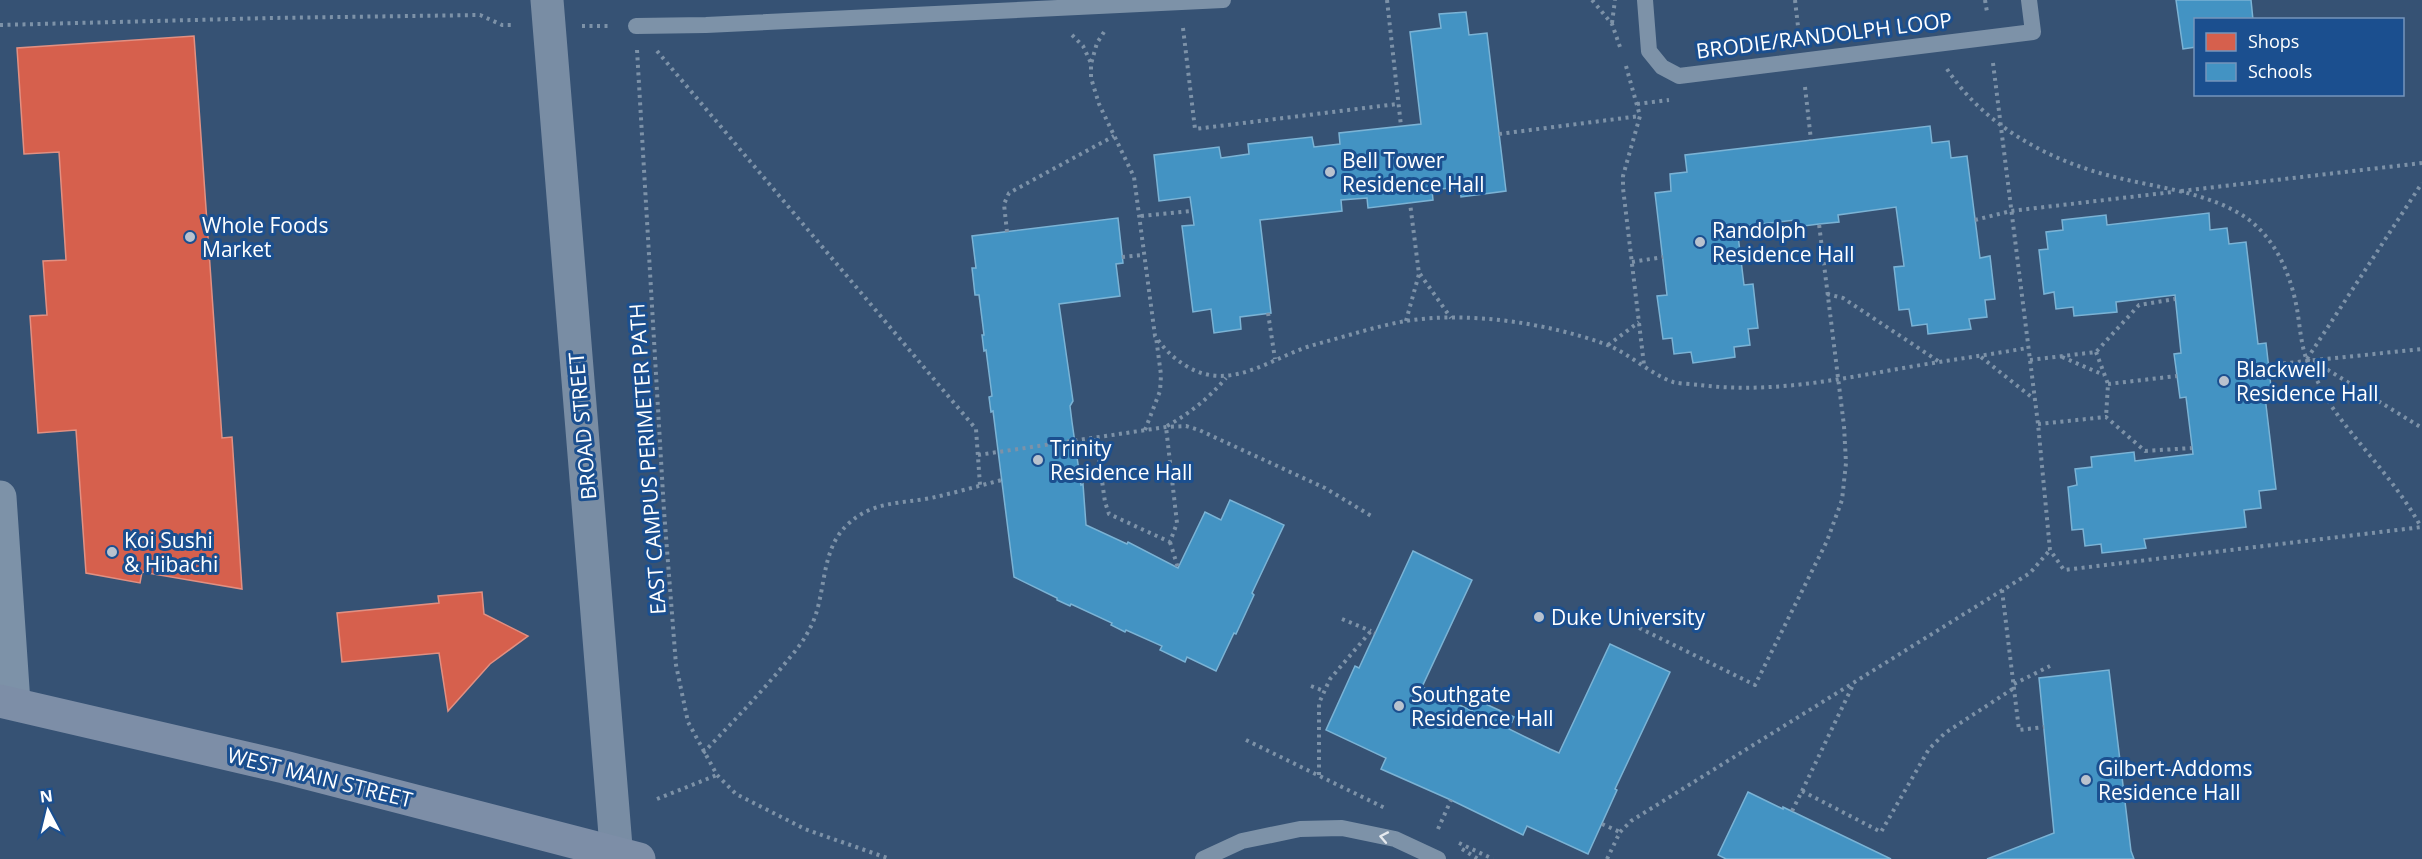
<svg xmlns="http://www.w3.org/2000/svg" width="2422" height="859" font-family="'Open Sans',sans-serif">
<rect width="100%" height="100%" fill="#365274"/>
<!-- shops -->
<g fill="#d6604d" stroke="#e29082" stroke-width="1.5">
<polygon points="194,36 222,438 232,437 242,589 142,572 140,583 86,573 76,430 38,433 30,316 47,315 43,261 66,260 59,152 24,154 17,48"/>
<polygon points="482,592 484,614 528,636 490,664 448,711 439,653 342,662 337,613 439,603 438,596"/>
</g>
<!-- schools -->
<g fill="#4393c3" stroke="#7bb3d5" stroke-width="1.5">
<polygon points="2176,0 2251,0 2253,20 2196,20 2196,47 2183,49"/>
<polygon points="1466,12 1469,35 1487,33 1506,191 1461,197 1460,187 1432,190 1433,200 1368,208 1367,198 1341,200 1342,211 1260,220 1271,313 1240,317 1241,329 1214,333 1211,309 1193,312 1182,226 1194,225 1190,197 1159,201 1154,155 1219,147 1221,158 1249,154 1248,144 1312,137 1314,147 1340,144 1339,133 1421,124 1410,32 1441,28 1439,14"/>
<polygon points="1930,126 1932,143 1949,141 1951,158 1967,156 1980,258 1990,256 1995,299 1985,300 1987,317 1969,319 1971,329 1928,334 1927,324 1912,326 1909,309 1899,310 1894,267 1904,266 1896,207 1838,215 1839,222 1819,224 1796,227 1795,220 1737,227 1744,285 1753,284 1758,328 1748,329 1750,345 1734,347 1735,357 1693,363 1691,352 1674,354 1672,338 1663,339 1657,296 1667,295 1655,193 1671,191 1670,174 1687,172 1685,155"/>
<polygon points="2209,213 2210,230 2227,228 2229,244 2246,242 2258,344 2266,343 2271,387 2264,388 2276,489 2259,491 2261,508 2244,510 2246,527 2144,539 2146,548 2102,553 2101,544 2085,546 2083,529 2072,530 2068,487 2077,485 2075,469 2092,467 2091,457 2134,452 2135,461 2193,454 2186,397 2180,398 2174,354 2181,353 2175,295 2116,302 2117,312 2074,316 2073,307 2056,309 2054,292 2044,294 2039,250 2048,249 2046,232 2063,230 2062,220 2106,215 2107,225"/>
<polygon points="1118,218 1123,263 1116,264 1120,296 1059,304 1073,401 1070,406 1072,422 1081,485 1083,484 1086,525 1127,544 1128,542 1178,568 1205,512 1221,520 1230,500 1284,525 1252,593 1254,595 1236,634 1234,633 1216,671 1187,657 1185,662 1160,650 1162,646 1126,630 1125,632 1111,625 1112,623 1071,604 1070,606 1057,600 1057,598 1014,577 993,411 991,412 989,397 992,396 986,350 984,351 982,335 984,335 979,295 975,295 972,268 976,268 972,236"/>
<polygon points="1413,551 1472,580 1422,687 1472,711 1477,700 1514,717 1509,729 1550,749 1559,753 1610,644 1670,672 1615,789 1617,790 1588,854 1527,826 1523,835 1451,800 1381,769 1386,758 1326,730 1355,666 1359,668"/>
<polygon points="2109,670 2131,851 2134,859 1987,859 2054,833 2039,678"/>
<polygon points="1748,792 1783,809 1783,807 1891,859 1726,859 1718,855"/>
</g>
<g fill="none" stroke-linecap="round" stroke-linejoin="round">
<!-- path -->
<g stroke="#7d92a8" stroke-width="4" stroke-dasharray="3 4.5" stroke-linecap="butt">
<polyline points="1387,0 1401,126"/>
<polyline points="1592,0 1612,24 1620,47"/>
<polyline points="1795,0 1799,35"/>
<polyline points="1985,0 1987,12"/>
<polyline points="1612,23 1615,0"/>
<polyline points="0,25 271,18 480,15 502,25 515,25"/>
<polyline points="582,26 611,26"/>
<polyline points="1183,28 1195,129 1397,104"/>
<path d="M1104,32l-7,11 -6,21v14l8,26 35,73 21,159c10,14 19,23 33,31 45,26 86,-12 129,-23 30,-8 60,-18 89,-23 61,-10 141,2 199,23 24,9 45,30 68,38 8,2 19,2 27,3 71,9 140,-6 209,-18 40,-7 79,-12 118,-19"/>
<polyline points="1072,35 1083,46 1091,63"/>
<polyline points="637,50 664,511 676,665 688,722 717,775 736,794 805,829 890,859"/>
<polyline points="657,51 976,429 980,485"/>
<polyline points="1993,63 2038,424 2050,550 2064,570 2422,527"/>
<polyline points="1626,66 1640,116 1623,176 1623,188 1644,365"/>
<path d="M1947,69c38,58 106,94 172,109 41,10 90,15 126,39 30,20 46,58 52,92 3,17 4,38 11,54 9,17 18,36 29,51 28,38 61,71 84,113"/>
<polyline points="1805,87 1811,140"/>
<polyline points="1637,104 1669,100"/>
<polyline points="1499,134 1640,116"/>
<polyline points="2181,191 2422,163"/>
<polyline points="1141,216 1192,211"/>
<polyline points="1975,220 2011,211 2173,192"/>
<polyline points="1007,232 1004,204 1009,193 1114,136"/>
<polyline points="1122,257 1143,255"/>
<polyline points="1632,262 1663,257"/>
<polyline points="1420,274 1451,318"/>
<polyline points="1827,294 1843,298 1938,361"/>
<polyline points="1268,313 1275,359"/>
<polyline points="1406,321 1419,274 1410,203"/>
<polyline points="1608,345 1639,322"/>
<polyline points="2096,352 2108,384 2106,417"/>
<polyline points="1981,357 2034,399"/>
<polyline points="2062,357 2104,375"/>
<polyline points="2307,359 2422,183"/>
<polyline points="2030,360 2096,352 2139,305 2175,299"/>
<polyline points="2307,360 2328,370 2422,428"/>
<polyline points="2268,365 2422,349"/>
<polyline points="2108,384 2177,376"/>
<polyline points="2038,424 2106,417 2145,451 2192,448"/>
<path d="M1167,426c23,-13 41,-27 59,-48"/>
<polyline points="1145,430 1160,391 1161,375 1156,337"/>
<polyline points="1096,438 1105,502 1109,514 1170,542 1177,523 1166,427"/>
<polyline points="978,455 1166,427 1186,426 1199,430 1325,488 1373,517"/>
<polyline points="1170,542 1178,568"/>
<polyline points="2002,590 2019,730 2044,727"/>
<polyline points="1619,618 1755,685 1827,541 1842,500 1846,463 1844,426 1819,224"/>
<polyline points="1342,619 1371,631"/>
<polyline points="2014,684 2050,666"/>
<polyline points="1311,686 1324,691"/>
<polyline points="1246,740 1387,809"/>
<path d="M703,753c26,-27 51,-53 75,-81 11,-14 24,-27 32,-44 17,-31 9,-75 36,-102 25,-25 53,-22 85,-28 23,-5 47,-12 71,-18"/>
<polyline points="1319,775 1319,703 1330,679 1371,631 1375,633"/>
<polyline points="1802,791 1854,683"/>
<polyline points="657,799 717,775"/>
<polyline points="1792,811 1802,791 1881,832 1929,749 1945,733 2014,688"/>
<polyline points="1602,824 1620,832"/>
<polyline points="1438,829 1451,800"/>
<polyline points="1459,843 1493,859"/>
<polyline points="1462,849 1478,859"/>
<polyline points="1607,859 1620,832 1631,821 2030,573 2050,550"/>
</g>
<!-- lane -->
<g stroke="#7d92a8" stroke-width="16">
<polyline points="1645,0 1649,51 1662,67 1679,76 2033,32 2029,0"/>
<polyline points="636,26 706,25 1223,0"/>
<polyline points="1203,859 1242,841 1300,829 1342,828 1395,839 1438,859"/>
</g>
<!-- street -->
<polyline stroke="#7d92a8" stroke-width="33" points="0,497 14,703"/>
<!-- secondary -->
<polyline stroke="#798da4" stroke-width="33" points="547,0 617,859"/>
<!-- primary -->
<polyline stroke="#7d8ea7" stroke-width="33" points="0,701 284,767 639,859"/>
</g>
<!-- one-way arrows -->
<defs><path id="oneway-chevron" d="M-2-3.5L2.5 0L-2 3.5" fill="none" stroke-width="1.6" stroke-linecap="round" stroke-linejoin="round" transform="scale(1.5)"/></defs>
<use stroke="#e5e9ee" href="#oneway-chevron" transform="translate(1384 837) rotate(-169)"/>
<!-- markers -->
<g fill="#b9c2ce" stroke="#1b4f8f" stroke-width="2">
<circle cx="1330" cy="172" r="6"/>
<circle cx="190" cy="237" r="6"/>
<circle cx="1700" cy="242" r="6"/>
<circle cx="2224" cy="381" r="6"/>
<circle cx="1038" cy="460" r="6"/>
<circle cx="112" cy="552" r="6"/>
<circle cx="1539" cy="617" r="6"/>
<circle cx="1399" cy="706" r="6"/>
<circle cx="2086" cy="780" r="6"/>
</g>
<g text-anchor="middle" dominant-baseline="central" stroke-width="6" stroke-linejoin="round" paint-order="stroke">
<!-- street labels -->
<g font-size="21" fill="#fff" stroke="#1b4f8f">
<text transform="translate(1824 35) rotate(-7)">BRODIE/RANDOLPH LOOP</text>
<text transform="translate(582 426) rotate(-95)">BROAD STREET</text>
<text transform="translate(647 459) rotate(-94)">EAST CAMPUS PERIMETER PATH</text>
<text transform="translate(320 777) rotate(14)">WEST MAIN STREET</text>
</g>
<!-- poi labels -->
<g font-size="21" fill="#fff" stroke="#1b4f8f" text-anchor="start">
<text x="1342" y="160">Bell Tower<tspan x="1342" dy="24">Residence Hall</tspan></text>
<text x="202" y="225">Whole Foods<tspan x="202" dy="24">Market</tspan></text>
<text x="1712" y="230">Randolph<tspan x="1712" dy="24">Residence Hall</tspan></text>
<text x="2236" y="369">Blackwell<tspan x="2236" dy="24">Residence Hall</tspan></text>
<text x="1050" y="448">Trinity<tspan x="1050" dy="24">Residence Hall</tspan></text>
<text x="124" y="540">Koi Sushi<tspan x="124" dy="24">&amp; Hibachi</tspan></text>
<text x="1551" y="617">Duke University</text>
<text x="1411" y="694">Southgate<tspan x="1411" dy="24">Residence Hall</tspan></text>
<text x="2098" y="768">Gilbert-Addoms<tspan x="2098" dy="24">Residence Hall</tspan></text>
</g>
</g>
<!-- legend -->
<rect x="2194" y="18" width="210" height="78" fill="#1b4f8f" stroke="#7695bc" stroke-width="1.5"/>
<rect x="2206" y="33" width="30" height="18" fill="#d6604d" stroke="#7695bc" stroke-width="1.5"/>
<text x="2248" y="48" font-size="18" fill="#ffffff">Shops</text>
<rect x="2206" y="63" width="30" height="18" fill="#4393c3" stroke="#7695bc" stroke-width="1.5"/>
<text x="2248" y="78" font-size="18" fill="#ffffff">Schools</text>
<!-- north arrow -->
<g transform="translate(48 811) rotate(353)" stroke="#1b4f8f" stroke-width="4.5" paint-order="stroke">
<path d="M0-4.5L10 22L0 15L-10 22Z" fill="#ffffff"/>
<text y="-9" font-size="16" font-weight="bold" text-anchor="middle" fill="#ffffff">N</text>
</g>
</svg>
